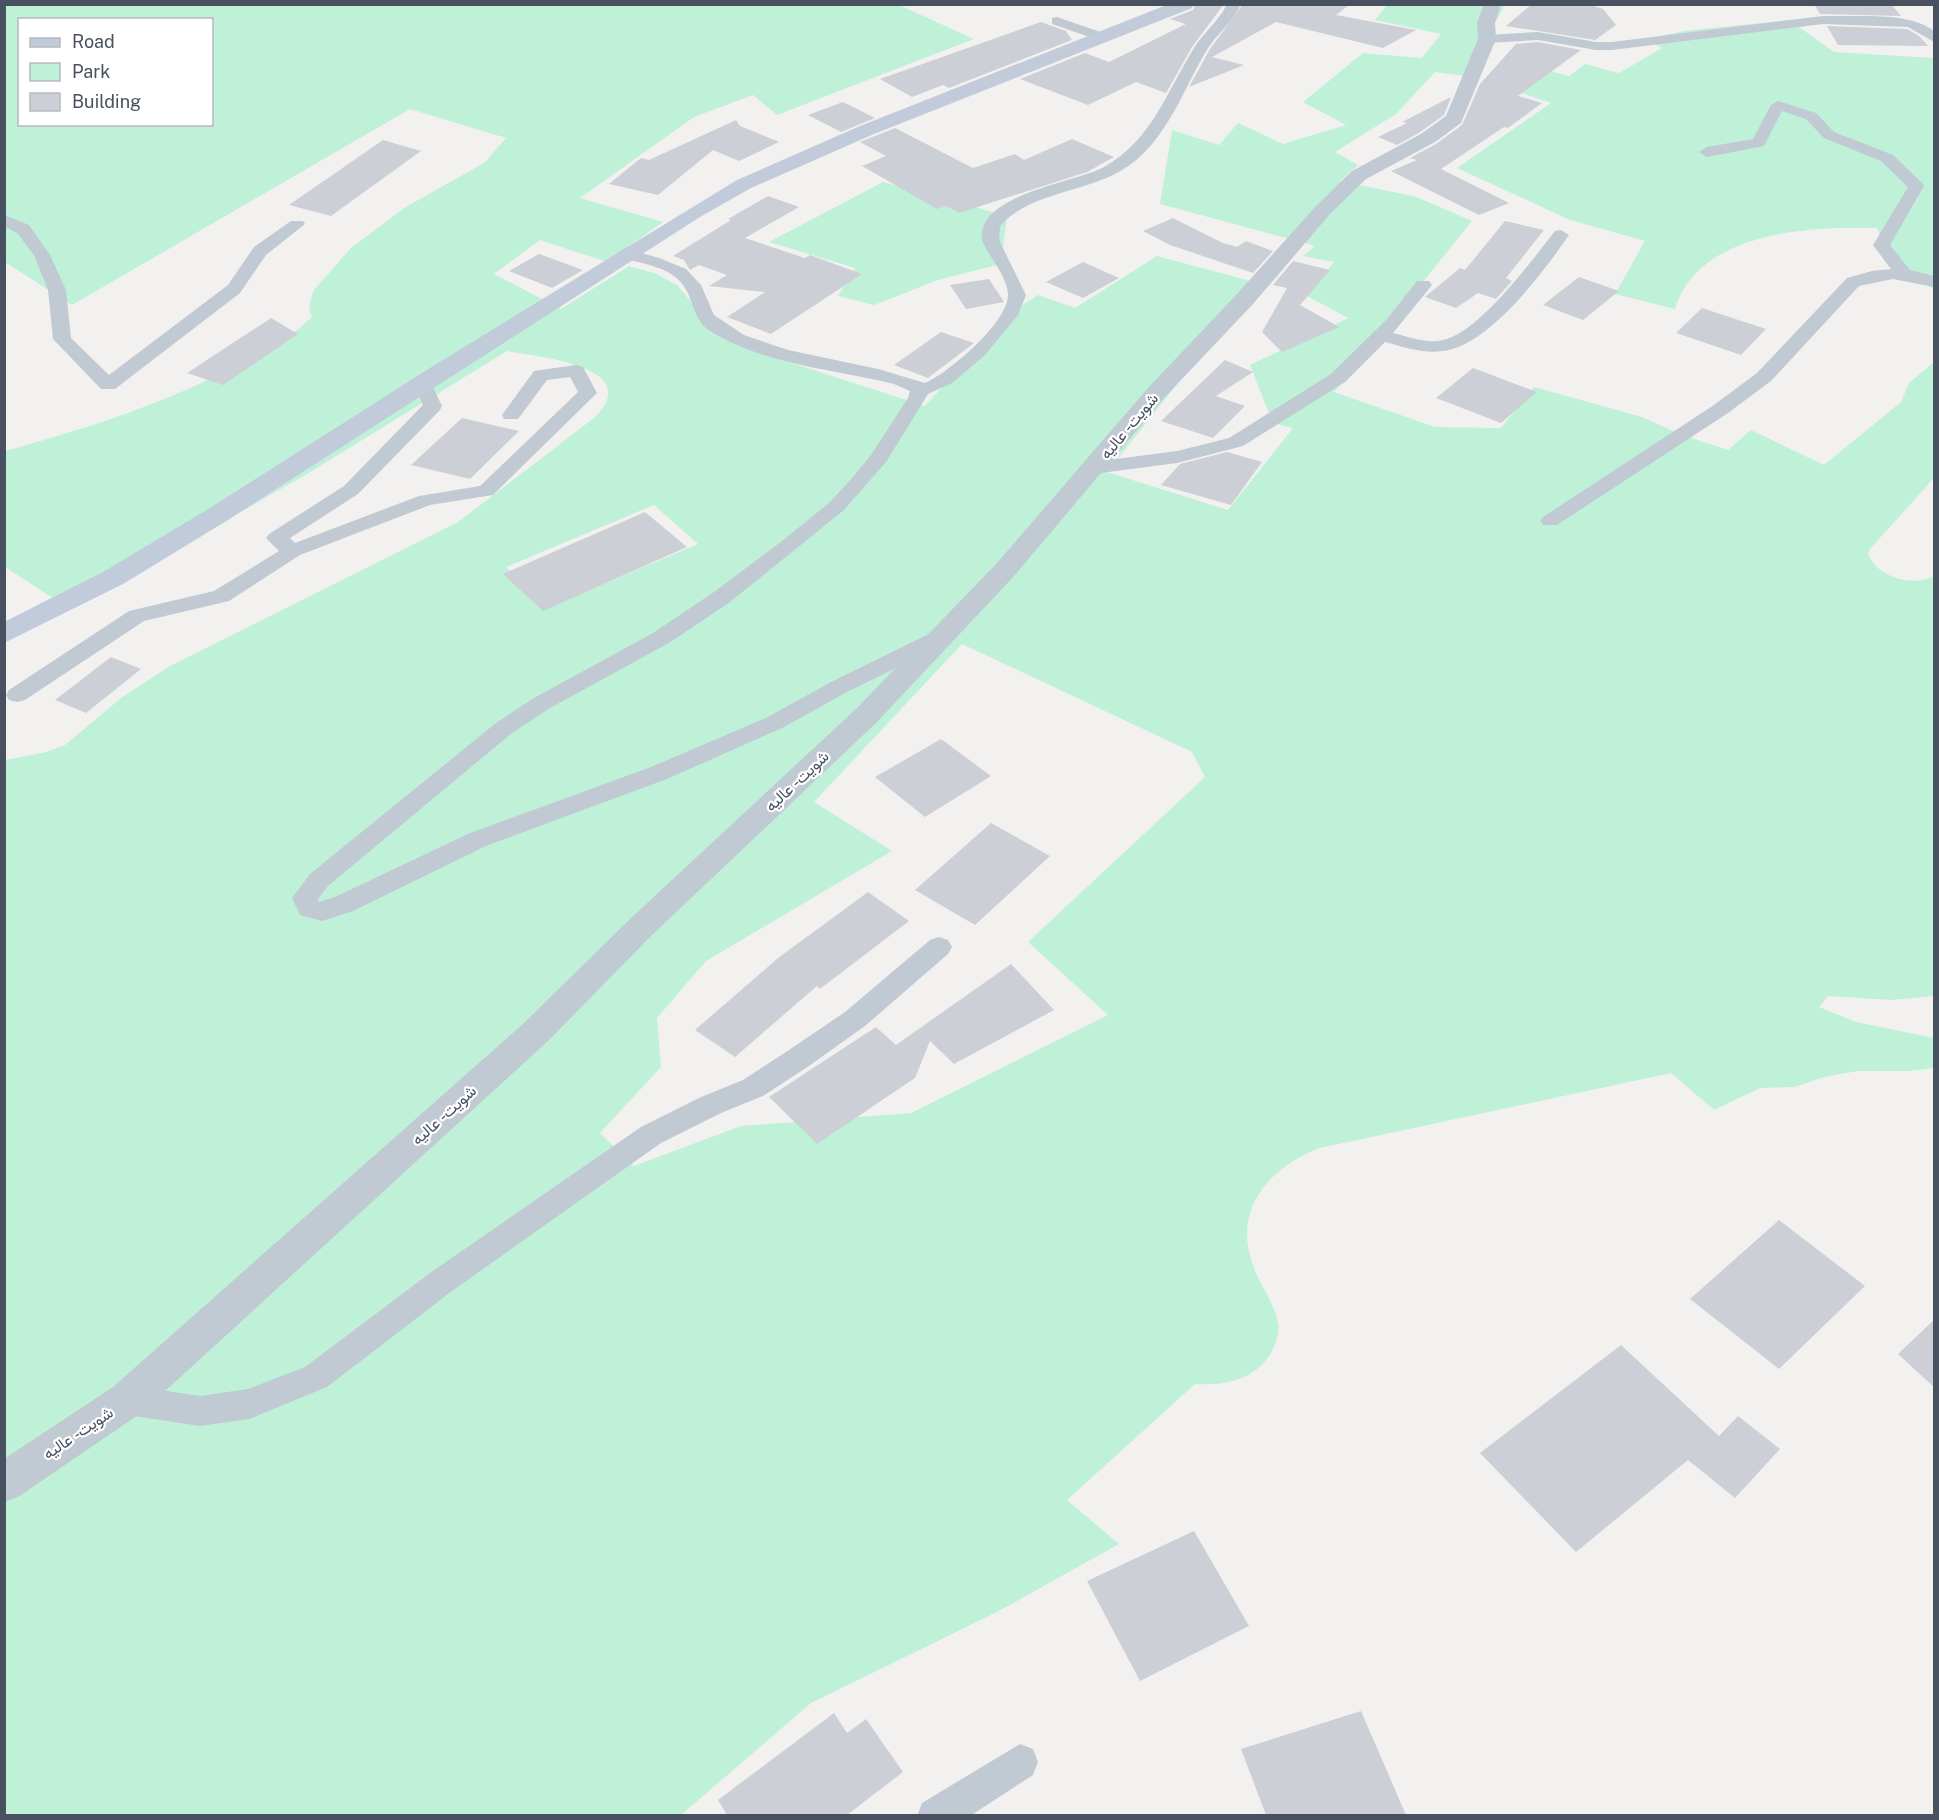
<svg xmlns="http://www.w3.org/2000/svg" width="1939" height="1820" font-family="'Public Sans',Vazirmatn,sans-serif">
<rect width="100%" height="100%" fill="#f3f1f0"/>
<!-- green -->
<g fill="#bef1d8" fill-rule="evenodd">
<path d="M1485,4l19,3 -40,69 -29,-4 -39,42 -61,38 23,13 -18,16 77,16 55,24 -138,171 101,35 66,1 33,-41 108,30 40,18 46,15 23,-20 73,35 77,-63 8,-19 25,-21v116l-64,71 -2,5c9,24 46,33 66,22v420l-43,4 -63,-4 -9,11 37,15 78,16v30l-25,3h-51l-34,6 -29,10 -35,1 -46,22 -43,-37 -351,75c-46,17 -86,57 -69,111 6,22 22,41 27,63 2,9 -1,19 -5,27 -15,30 -47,37 -78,35l-128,116 52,44 -122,68 -186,91 -130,112h-676l-1,-1055 39,-7 22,-8 56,-47 49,-32 288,-144 136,-104c53,-52 -56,-61 -87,-67l-205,126 -232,132 -65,-42v-116c83,-23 166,-49 242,-91 24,-13 45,-24 65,-43l-3,-9 4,-17 38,-43 53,-40 80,-45 22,-25 -96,-29 -338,196 -67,-43v-257h894l75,34 -197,76 -24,-20 -59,22 -114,81 83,24 -56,40 -67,-22 -46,34 67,35 68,-43 28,8 21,12 15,18 53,44 179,58 85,-93 28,-18 37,13 82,-52 101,27 -151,189 121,38 65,-82 -20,-5 -23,-58 98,-47 -41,-22 27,-34 -31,-6 12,-10 -155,-42 12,-74 47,15 19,-22 45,21 63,-19 -43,-23 60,-49 59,5 19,-24 -66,-14 12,-15zM20,20h192v104h-192zM654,505l44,39 -151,64 -41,-41zM962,644l230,108 13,25 -177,165 80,73 -197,98 -170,13 -107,40 -34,-33 61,-66 -4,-49 49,-57 186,-110 -78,-49z"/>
<path d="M1789,20l45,32 100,6v232c-22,-15 -46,-37 -57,-62 -67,-2 -178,3 -202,81l-60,-15 30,-53 -75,-21 -113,-52 94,-65 -41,-14 20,-23 39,10 16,-12 34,9 43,-25 -16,-9 38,-8z"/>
<polygon points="883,182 1007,216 1001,264 938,280 874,305 838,296 855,268 769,242"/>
</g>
<!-- building -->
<g fill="#cccfd6">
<polygon points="1196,4 1224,4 1192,47 1166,93 1136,82 1088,105 1020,79 1085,53 1109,62 1186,24 1170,19 1193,10"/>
<polygon points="1243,4 1350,4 1336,15 1416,30 1383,48 1276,22 1212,57 1244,65 1189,87 1210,49"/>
<polygon points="1532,4 1588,4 1603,9 1616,25 1595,40 1506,26"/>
<polygon points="1814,4 1891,4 1901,16 1820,14"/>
<polygon points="1041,22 1066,31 1072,40 949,88 943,85 912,97 880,79"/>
<polygon points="1827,26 1907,29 1919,36 1928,46 1838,45"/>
<polygon points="1538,42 1581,50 1518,96 1542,103 1508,128 1504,127 1441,169 1509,203 1479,215 1391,171 1417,160 1410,158 1436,144 1462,125 1480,84 1516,44"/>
<polygon points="1451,97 1444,115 1420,132 1397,145 1378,137 1407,123 1402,122"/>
<polygon points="843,102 875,118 841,132 808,115"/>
<polygon points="736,120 740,126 779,142 739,161 713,150 658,195 609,184 641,158 649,160"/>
<polygon points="895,128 973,168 1015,154 1024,160 1072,139 1114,157 1087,172 959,213 946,206 937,209 862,166 886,156 860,142"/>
<polygon points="383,140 421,151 331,216 289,205"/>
<polygon points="768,196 799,207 745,238 805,258 810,255 862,274 771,334 727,317 765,292 709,286 727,275 699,265 690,270 684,260 673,256 731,220 728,219"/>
<polygon points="1173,218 1223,243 1237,247 1246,241 1273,251 1253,273 1170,245 1143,231"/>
<polygon points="1505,221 1544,230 1506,278 1512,281 1496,299 1478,293 1456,308 1425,297 1460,268 1465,270"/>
<polygon points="539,254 583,270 552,288 509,271"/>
<polygon points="1293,261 1330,270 1300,305 1339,327 1282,352 1262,332 1287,288 1273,285"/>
<polygon points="1083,262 1119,278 1083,298 1046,282"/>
<polygon points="1579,277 1619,291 1583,320 1543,305"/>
<polygon points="989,279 1004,302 966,309 950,285"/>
<polygon points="1702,308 1766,329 1741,355 1676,333"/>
<polygon points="271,318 298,334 223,385 187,373"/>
<polygon points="941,332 974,343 928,378 894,365"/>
<polygon points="1225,360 1253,372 1216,396 1245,406 1213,438 1161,421"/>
<polygon points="1473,368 1537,392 1501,423 1436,398"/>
<polygon points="462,418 519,431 470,479 411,465"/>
<polygon points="1227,452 1262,462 1231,505 1161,485 1180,464"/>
<polygon points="645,512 687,547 543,611 503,574"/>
<polygon points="111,657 141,669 86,713 55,700"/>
<polygon points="941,739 991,776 925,817 875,777"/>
<polygon points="991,823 1050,856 975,925 915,890"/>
<polygon points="868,892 909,921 820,989 817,986 735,1057 695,1030 778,958"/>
<polygon points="1011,964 1054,1010 954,1064 930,1041 915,1078 817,1144 769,1097 876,1027 896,1045"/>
<polygon points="1779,1220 1865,1286 1779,1369 1690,1299"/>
<polygon points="1935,1319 1935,1388 1898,1354"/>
<polygon points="1621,1345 1719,1436 1738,1416 1780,1449 1735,1498 1688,1460 1576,1552 1480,1453"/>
<polygon points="1194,1531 1249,1626 1140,1681 1087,1581"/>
<polygon points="1361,1711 1406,1815 1266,1815 1241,1749"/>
<polygon points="834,1713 847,1733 866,1719 903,1772 847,1815 727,1815 718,1800"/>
</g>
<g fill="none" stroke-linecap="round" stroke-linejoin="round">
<!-- minor -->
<g fill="#c1c9d2" fill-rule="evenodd">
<path d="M1227,4h14c-8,18 -23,29 -33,44 -28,46 -44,104 -97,128 -37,17 -83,19 -111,50l-1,14 27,55 -8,20 -33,40 -33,28 -24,11 -42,68 -42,48 -114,92 -61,41 -119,65 -38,25 -184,153 -10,13 1,3 16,-5 135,-64 181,-66 115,-49 65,-36 102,-50h16l3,5 -3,5 -102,50 -65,36 -115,51 -179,66 -135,66 -31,10 -22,-6 -8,-17 18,-24 186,-151 38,-25 119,-65 61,-41 72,-54 44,-36 23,-25 18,-22 37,-57 2,-7 -16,-7c-60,-15 -129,-19 -184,-53 -17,-11 -16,-31 -27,-46 -12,-18 -43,-22 -62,-27l-2,-4 2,-4 6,-1 32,9 27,11 15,16 13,30 30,20 44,15 90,19 47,14c23,-10 84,-61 83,-89 -1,-18 -19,-37 -26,-54 -6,-46 93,-57 122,-73 48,-27 62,-74 90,-119 9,-15 25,-27 33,-44z"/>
<path d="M1823,16c32,1 87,-5 111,15v11l-26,-15 -85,-3 -211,26h-16l-58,-10 -51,3 -7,-4 7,-4 51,-3 58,10h16z"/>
<polygon points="1057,17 1109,35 1111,38 1104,42 1052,24 1052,18"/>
<polygon points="1778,101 1816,113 1834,132 1893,155 1922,183 1924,186 1890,245 1910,270 1934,276 1934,287 1893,279 1859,286 1771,381 1728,413 1557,525 1543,525 1540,521 1543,517 1714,405 1757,373 1847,278 1872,271 1891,269 1873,245 1908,187 1881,161 1824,138 1806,119 1782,111 1764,146 1707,157 1699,152 1707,147 1753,139 1771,105"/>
<polygon points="4,215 29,225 50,255 66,290 71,338 109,375 228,285 254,247 291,221 303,221 305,224 266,255 240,293 115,389 101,389 53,339 48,290 34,255 17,233 4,226"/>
<path d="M1561,230l8,5c-25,36 -80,111 -126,116 -19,3 -40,-4 -58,-9l-40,40 -102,64 -66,17 -84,11 -10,-6 10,-6 84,-11 52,-13 102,-64 56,-55 30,-38h12l3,4 -39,48c16,4 34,11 50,7 36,-7 89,-80 112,-109z"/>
<polygon points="576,365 583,367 597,393 493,495 430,505 300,555 229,601 144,621 25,700 17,702 9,700 6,695 9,690 129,611 214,591 279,551 266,538 269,534 344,486 423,405 413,383 415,379 429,379 442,406 440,410 358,494 290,538 295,543 419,496 480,486 578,392 570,377 547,380 518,419 504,419 502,415 534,371"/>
<polygon points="939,937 948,940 952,947 948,954 865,1026 809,1066 763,1096 721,1113 661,1143 452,1291 327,1387 249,1419 200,1426 127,1415 116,1410 111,1400 116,1390 127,1385 200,1396 248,1389 305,1367 430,1273 641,1127 701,1097 743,1080 789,1050 845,1012 930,940"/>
<polygon points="1020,1744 1033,1749 1038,1762 1033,1775 970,1816 917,1816 922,1803"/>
</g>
<!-- tertiary -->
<polygon fill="#c1c9d2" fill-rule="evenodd" points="1484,4 1501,4 1495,23 1496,39 1461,123 1435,142 1366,179 1330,214 1253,304 1164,398 1015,575 876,723 652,935 548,1041 141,1413 18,1497 4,1502 4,1459 113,1387 524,1023 630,919 856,709 997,563 1148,388 1237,294 1316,206 1352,171 1421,134 1446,116 1478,39 1477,23"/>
<!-- secondary -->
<polygon fill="#c2cbda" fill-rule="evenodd" points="1169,4 1194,4 1192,8 874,134 751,188 700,217 228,520 123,584 4,643 4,622 103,572 210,508 433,366 737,180 860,126"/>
</g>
<g text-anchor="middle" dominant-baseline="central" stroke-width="4.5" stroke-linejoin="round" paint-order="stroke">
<!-- street labels -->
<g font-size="16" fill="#47515f" stroke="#fff">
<text transform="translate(1129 426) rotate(-50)">شويت - عاليه</text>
<text transform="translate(797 781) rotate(-43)">شويت - عاليه</text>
<text transform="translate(444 1115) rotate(-42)">شويت - عاليه</text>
<text transform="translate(78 1433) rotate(-34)">شويت - عاليه</text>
</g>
</g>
<!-- border -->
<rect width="1939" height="1820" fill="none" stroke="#47515f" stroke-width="12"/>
<!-- legend -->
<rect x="18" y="18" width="195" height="108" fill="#ffffff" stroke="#b5b9bf" stroke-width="1.5"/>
<rect x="30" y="38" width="30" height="9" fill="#c2cbda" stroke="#b5b9bf" stroke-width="1.5"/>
<text x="72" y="48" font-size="18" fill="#47515f">Road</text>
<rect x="30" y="63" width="30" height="18" fill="#bef1d8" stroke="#b5b9bf" stroke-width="1.5"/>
<text x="72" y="78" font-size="18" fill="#47515f">Park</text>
<rect x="30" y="93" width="30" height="18" fill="#cccfd6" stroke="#b5b9bf" stroke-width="1.5"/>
<text x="72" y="108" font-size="18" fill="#47515f">Building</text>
</svg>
